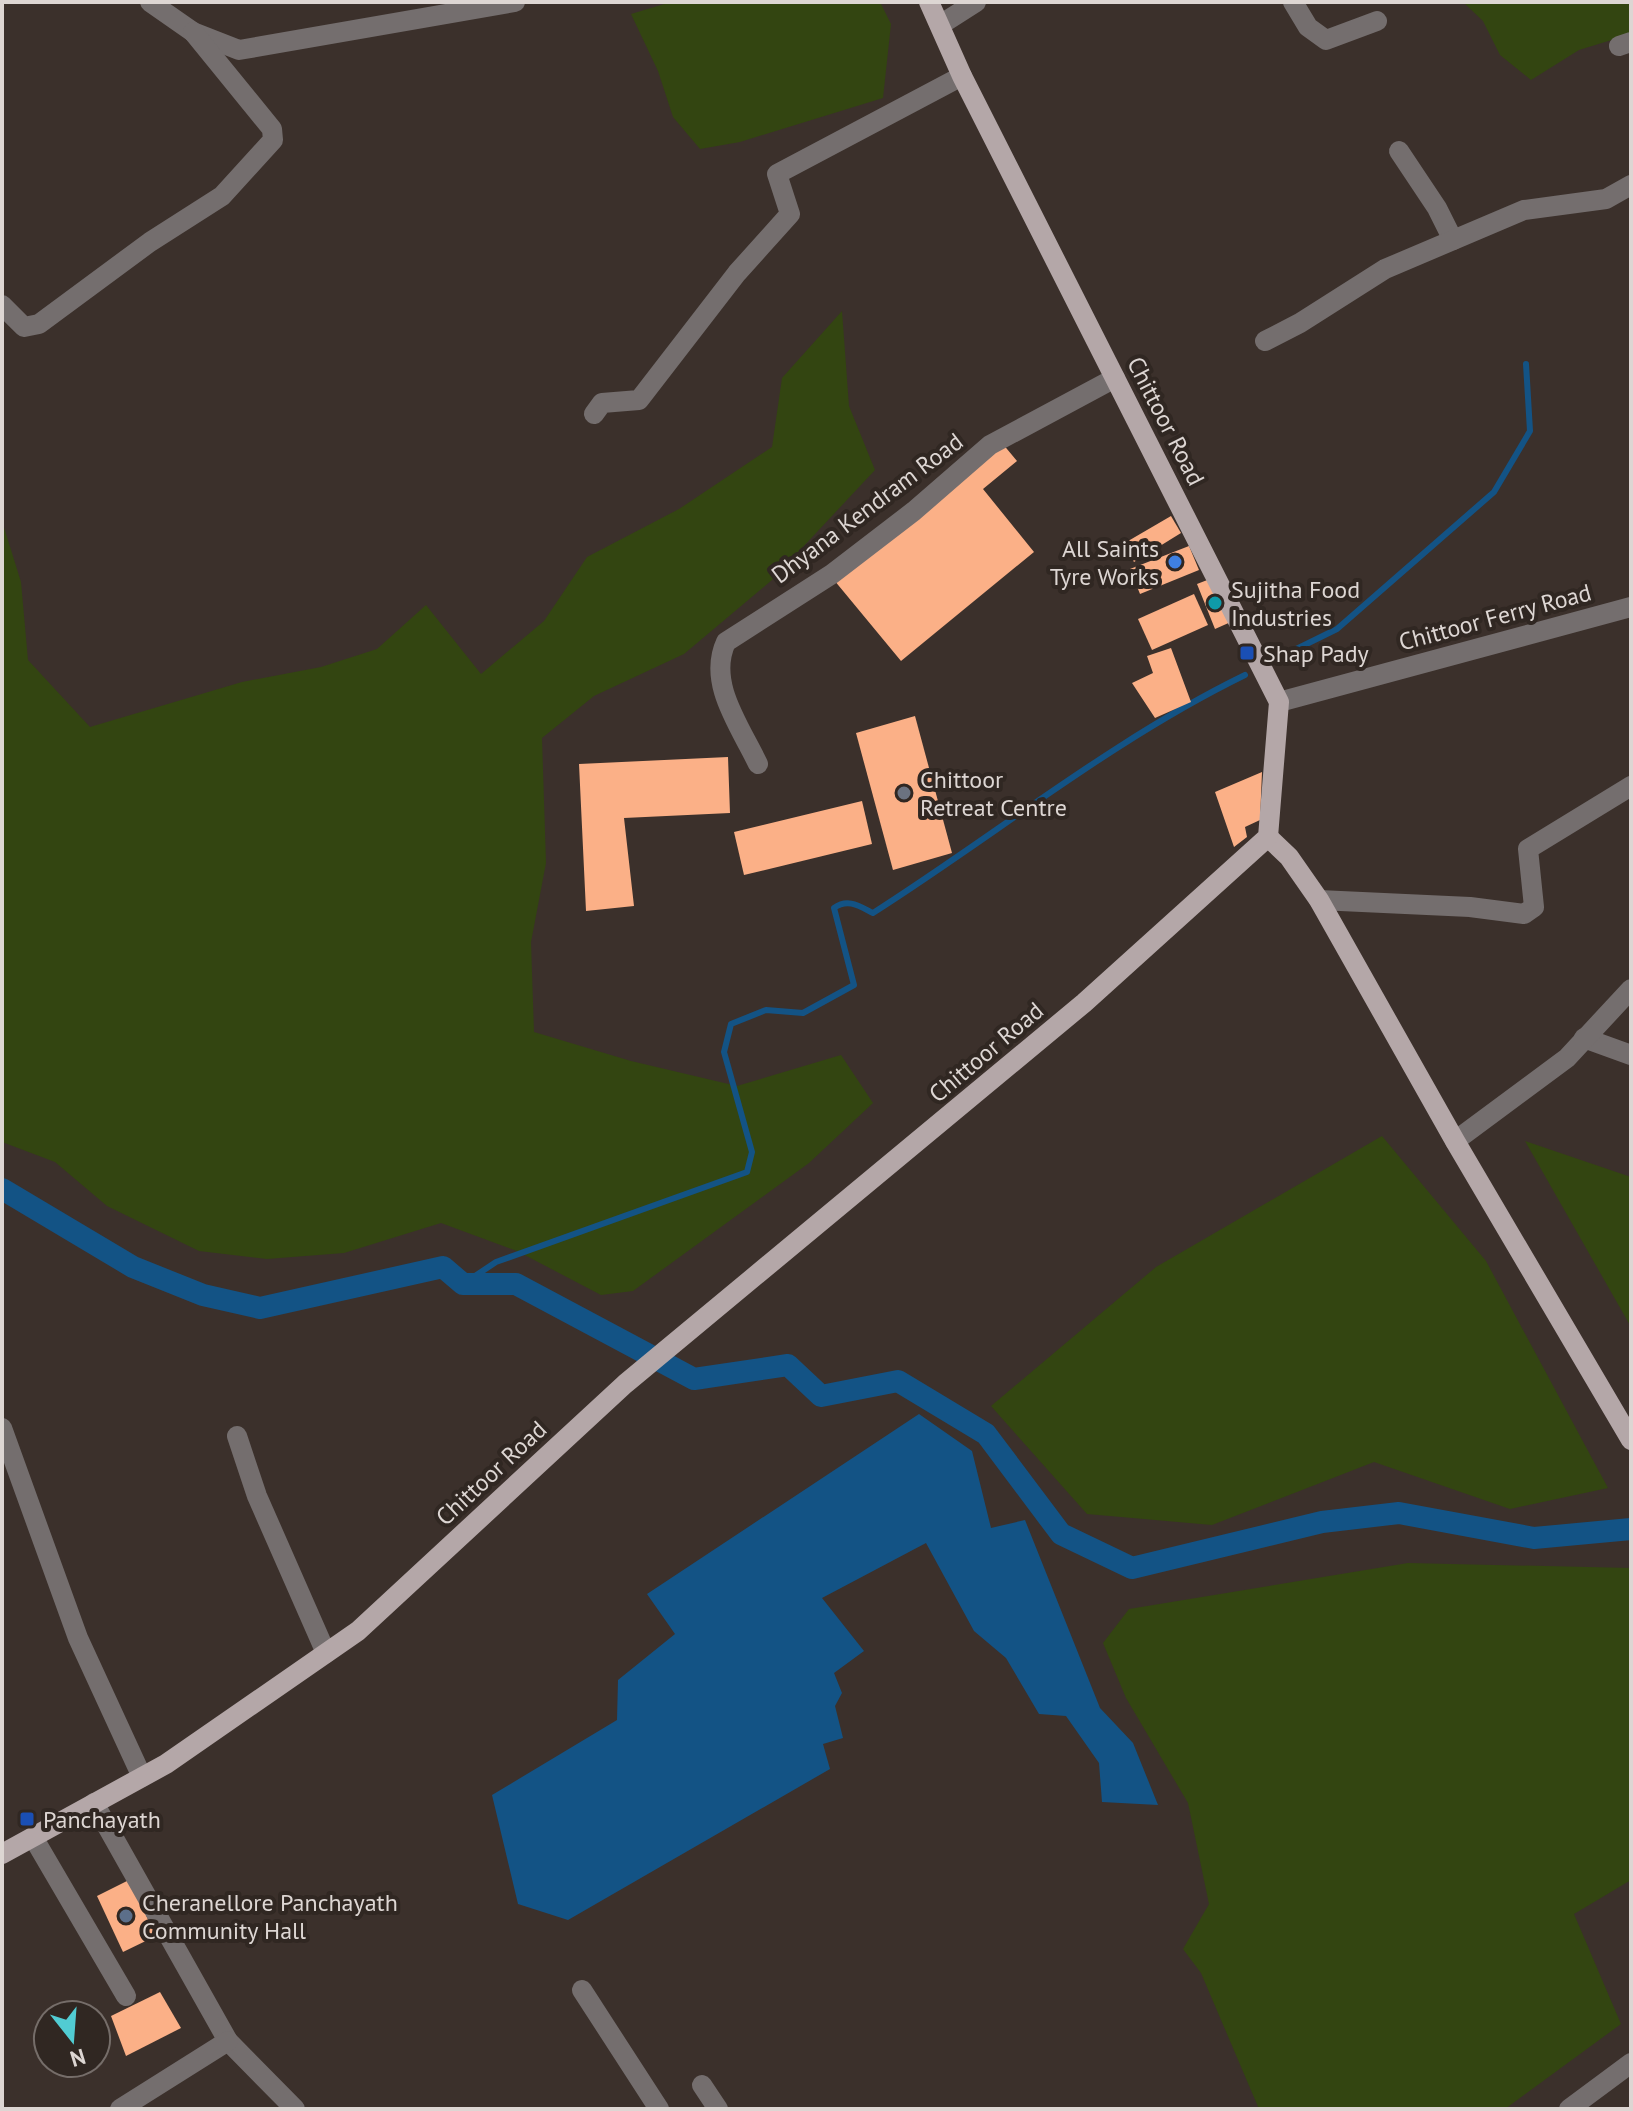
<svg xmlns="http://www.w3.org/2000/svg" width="1633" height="2111" font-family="'PT Sans',sans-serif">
<rect width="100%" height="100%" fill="#3b302b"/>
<!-- green -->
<g fill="#334511">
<polygon points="671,2 880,2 891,24 883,98 740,142 700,149 673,117 658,71 631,14"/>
<polygon points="1463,2 1631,2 1631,34 1579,50 1531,80 1500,55 1483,21"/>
<polygon points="842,311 849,406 875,470 772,580 684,654 594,696 542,738 546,863 531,942 534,1032 631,1061 737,1086 841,1055 873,1103 809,1163 633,1291 601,1295 517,1251 441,1223 344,1253 267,1259 199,1251 107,1206 55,1162 2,1142 2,521 21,582 28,660 90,727 242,682 321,667 377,649 426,605 481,674 544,621 587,557 679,509 772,447 782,378"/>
<polygon points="1382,1136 1486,1261 1608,1488 1510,1509 1374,1462 1212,1525 1087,1514 991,1406 1156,1267"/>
<polygon points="1525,1141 1631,1177 1631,1327"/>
<polygon points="1408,1563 1631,1568 1631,1880 1574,1914 1621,2024 1505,2109 1259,2109 1201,1973 1183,1949 1209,1904 1188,1803 1126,1698 1103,1643 1129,1609"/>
</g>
<!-- water -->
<polygon fill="#135385" points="919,1414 972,1451 991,1528 1025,1520 1100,1708 1133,1743 1158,1805 1102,1802 1099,1763 1066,1716 1039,1714 1006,1658 974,1631 926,1543 822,1598 864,1651 834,1673 842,1693 835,1706 843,1738 823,1744 830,1769 568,1920 518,1904 492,1795 617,1720 618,1680 675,1634 647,1594"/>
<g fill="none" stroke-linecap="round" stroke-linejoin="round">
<!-- stream -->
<g stroke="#135385" stroke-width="6">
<polyline points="1278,658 1337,629 1494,492 1530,431 1526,364"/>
<path d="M463,1284l33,-22 251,-90 5,-20 -28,-100 7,-28 35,-14 37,3 51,-28 -20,-77c14,-10 25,-2 39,5 124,-79 239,-173 372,-238"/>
</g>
<!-- canal -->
<polyline stroke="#135385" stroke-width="22" points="2,1189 133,1267 203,1295 260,1308 443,1267 463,1284 516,1284 694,1379 788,1365 821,1396 898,1381 986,1434 1061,1534 1132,1568 1322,1522 1399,1513 1534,1538 1631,1529"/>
</g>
<!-- building -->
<g fill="#fbb087">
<polygon points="1002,443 1017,461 983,489 1034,552 901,661 834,580"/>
<polygon points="1171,516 1181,533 1134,562 1123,544"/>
<polygon points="1189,546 1199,570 1140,594 1130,569"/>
<polygon points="1215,577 1233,621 1215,629 1197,584"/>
<polygon points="1194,594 1208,625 1152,650 1138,619"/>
<polygon points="1171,648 1191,702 1155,718 1132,683 1153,673 1147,656"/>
<polygon points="915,716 952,853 893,870 856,733"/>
<polygon points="728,757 730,813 624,818 634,906 586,911 579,764"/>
<polygon points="1262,772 1260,820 1245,827 1247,837 1234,847 1215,792"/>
<polygon points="862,801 872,844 744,875 734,832"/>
<polygon points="129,1880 156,1936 123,1952 97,1896"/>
<polygon points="160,1992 181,2028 126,2056 111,2016"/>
</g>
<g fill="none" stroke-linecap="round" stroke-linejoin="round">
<!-- minor -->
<g stroke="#746e6e" stroke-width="20">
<polyline points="150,2 193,32 239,50 515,2"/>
<polyline points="1293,2 1308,27 1326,40 1377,21"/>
<polyline points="940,25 976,2"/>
<polyline points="1619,46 1631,42"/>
<polyline points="1399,151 1437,208 1453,240"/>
<polyline points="2,305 24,327 39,324 150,242 222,196 273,140 272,129 193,32"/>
<polyline points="1265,341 1300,323 1385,269 1524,210 1606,199 1631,185"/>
<polyline points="594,414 602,403 639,400 737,273 790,214 777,174 962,76"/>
<polyline points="1279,702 1631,607"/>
<path d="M758,764c-18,-38 -51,-81 -32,-122l106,-68 82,-63 76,-66 125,-67"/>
<polyline points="1319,900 1470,907 1524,914 1534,907 1528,849 1631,786"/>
<polyline points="1584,1038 1631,1055"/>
<polyline points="1455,1141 1567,1058 1631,989"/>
<polyline points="2,1428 78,1638 142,1777"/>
<polyline points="237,1436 257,1496 326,1653"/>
<polyline points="94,1803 228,2041 295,2109"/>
<polyline points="33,1837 126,1996"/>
<polyline points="582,1990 659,2109"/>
<polyline points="702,2085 718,2109"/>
<polyline points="120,2109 228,2041"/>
<polyline points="1569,2109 1631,2063"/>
</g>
<!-- major -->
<g stroke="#b4a7a8" stroke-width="20">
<polyline points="1268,837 1289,857 1319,900 1455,1141 1631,1440"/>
<polyline points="2,1854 166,1764 358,1631 625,1384 1084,1003 1268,837 1279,702 962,76 929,2"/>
</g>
</g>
<!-- markers -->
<circle fill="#3f7fe0" stroke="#302722" stroke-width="3" cx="1175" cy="562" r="8"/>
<circle fill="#0f9aa8" stroke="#302722" stroke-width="3" cx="1215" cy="603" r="8"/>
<g fill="#1a4fb4" stroke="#302722" stroke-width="3">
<rect x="1239" y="645" width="16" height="16" rx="4"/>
<rect x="19" y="1811" width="16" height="16" rx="4"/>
</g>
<circle fill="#6b7280" stroke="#302722" stroke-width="3" cx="904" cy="793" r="8"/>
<circle fill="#5c6f8a" stroke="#302722" stroke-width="3" cx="126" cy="1916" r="8"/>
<g text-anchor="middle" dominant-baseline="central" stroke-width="8" stroke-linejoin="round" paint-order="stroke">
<!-- street labels -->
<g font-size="24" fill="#ddd6d3" stroke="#302722">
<text transform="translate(1166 421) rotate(63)">Chittoor Road</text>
<text transform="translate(867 508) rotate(-37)">Dhyana Kendram Road</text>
<text transform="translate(1495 617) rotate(-15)">Chittoor Ferry Road</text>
<text transform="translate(986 1052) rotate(-40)">Chittoor Road</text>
<text transform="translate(491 1473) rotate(-43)">Chittoor Road</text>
</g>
<!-- poi labels -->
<g font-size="24" fill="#ddd6d3" stroke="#302722" text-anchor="start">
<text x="1159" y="548" text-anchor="end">All Saints<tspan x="1159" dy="28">Tyre Works</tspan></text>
<text x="1231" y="589">Sujitha Food<tspan x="1231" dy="28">Industries</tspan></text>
<text x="1263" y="653">Shap Pady</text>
<text x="920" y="779">Chittoor<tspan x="920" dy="28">Retreat Centre</tspan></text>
<text x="43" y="1819">Panchayath</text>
<text x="142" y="1902">Cheranellore Panchayath<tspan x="142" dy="28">Community Hall</tspan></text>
</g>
</g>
<!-- border -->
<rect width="1633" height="2111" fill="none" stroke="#ddd6d3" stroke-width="8"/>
<!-- north arrow -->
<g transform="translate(72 2039) rotate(163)"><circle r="38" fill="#302722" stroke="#756d69" stroke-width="2"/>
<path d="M0-6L14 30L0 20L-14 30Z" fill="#51ccd3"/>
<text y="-12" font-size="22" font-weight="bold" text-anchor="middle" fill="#ddd6d3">N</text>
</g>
</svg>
